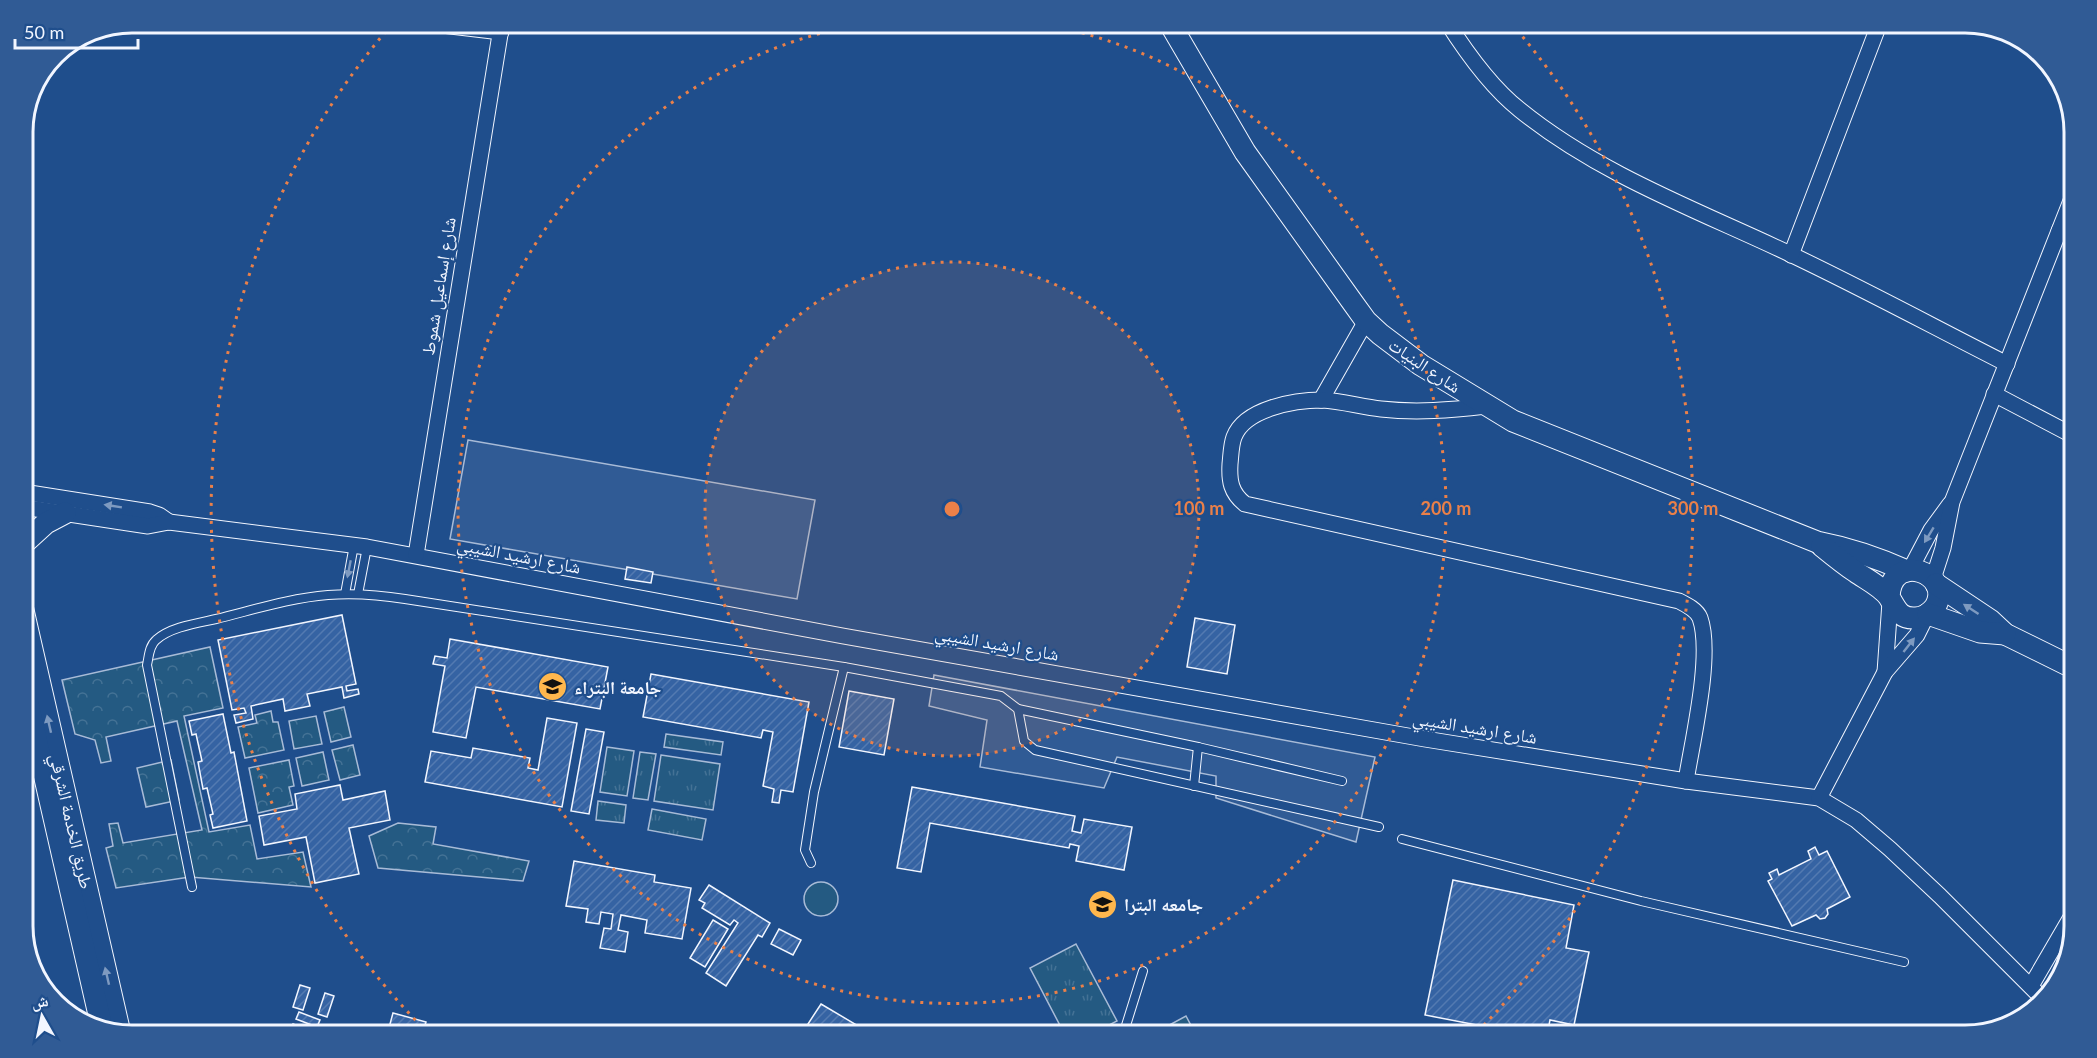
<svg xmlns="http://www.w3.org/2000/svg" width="2097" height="1058" font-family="Lato,'Noto Naskh Arabic',sans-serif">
<defs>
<pattern id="grass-tufts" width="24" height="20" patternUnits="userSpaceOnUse" patternTransform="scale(1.5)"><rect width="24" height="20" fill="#245a82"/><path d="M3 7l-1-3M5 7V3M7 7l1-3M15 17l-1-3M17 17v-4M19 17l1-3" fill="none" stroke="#447295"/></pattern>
<pattern id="forest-crowns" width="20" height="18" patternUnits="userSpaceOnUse" patternTransform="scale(1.5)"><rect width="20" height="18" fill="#245a82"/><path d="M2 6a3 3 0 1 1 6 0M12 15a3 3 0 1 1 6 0" fill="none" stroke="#447295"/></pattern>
<pattern id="building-hatch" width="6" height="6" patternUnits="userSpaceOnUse" patternTransform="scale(1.5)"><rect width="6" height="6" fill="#3563a3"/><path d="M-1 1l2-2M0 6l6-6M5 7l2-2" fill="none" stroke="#537ab1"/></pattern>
</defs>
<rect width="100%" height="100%" fill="#1f4e8c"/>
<!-- grass -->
<g fill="url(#grass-tufts)" stroke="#a8bbd7" stroke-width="1.5">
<polygon points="666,734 723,742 721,755 664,747"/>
<polygon points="607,747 634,751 627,796 600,792"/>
<polygon points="640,752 656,754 648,800 633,798"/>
<polygon points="661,755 720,764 713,810 654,801"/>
<polygon points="598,801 626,805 624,823 596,820"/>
<polygon points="652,809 706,819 702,840 648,830"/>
<polygon points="1076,944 1117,1021 1090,1035 1065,1035 1030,968"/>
<polygon points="1186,1016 1196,1035 1151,1035"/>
</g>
<!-- forest -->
<g fill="url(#forest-crowns)" stroke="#a8bbd7" stroke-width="1.5">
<polygon points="210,647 223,708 184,716 209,832 250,825 257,859 303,852 311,887 190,877 116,888 106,848 113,846 109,824 118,823 123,843 202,830 177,721 106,737 111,761 101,763 95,740 75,734 62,680"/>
<polygon points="344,707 351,737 331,742 324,712"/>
<polygon points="271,711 273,722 278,722 284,750 245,758 238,727 257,723 255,715"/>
<polygon points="316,716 322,744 294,749 289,721"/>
<polygon points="353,745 360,775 340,780 332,750"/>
<polygon points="323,752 329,780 302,786 296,758"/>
<polygon points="171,760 179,800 146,807 137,768"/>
<polygon points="289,760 294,786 289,787 293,805 258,813 249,768"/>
<polygon points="398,823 436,827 433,844 529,861 523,881 378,868 369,836"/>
</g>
<!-- garden -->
<circle fill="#245a82" stroke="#a8bbd7" stroke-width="1.5" cx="821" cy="899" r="17"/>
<!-- parking -->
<g fill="#305b95" stroke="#a8bbd7" stroke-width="1.5">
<polygon points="468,440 815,500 797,599 450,539"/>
<polygon points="934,675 1375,757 1356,842 1216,798 1216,776 1117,757 1104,788 980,767 987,720 929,706"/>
</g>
<!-- building -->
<g fill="url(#building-hatch)" stroke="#f2f6ff" stroke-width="1.5">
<polygon points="627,567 653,572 651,583 625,579"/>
<polygon points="342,615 356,684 346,686 347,691 358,689 359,694 344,698 342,687 307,694 310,706 285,711 283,699 251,706 253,719 236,723 234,715 246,713 244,708 232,710 218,640"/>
<polygon points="1195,618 1235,625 1227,674 1187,667"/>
<polygon points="450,639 608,667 600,709 476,687 466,738 433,732 445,666 433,664 435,656 447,658"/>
<polygon points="651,674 809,702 793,792 781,790 779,803 772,802 774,789 763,786 773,732 763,730 761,738 643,717"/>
<polygon points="849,691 894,699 884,755 839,747"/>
<polygon points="223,714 231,753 234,752 247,821 213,828 210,815 213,814 207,788 203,789 198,762 202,761 196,734 192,735 189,721"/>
<polygon points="547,718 577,723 562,807 425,782 431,751 471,758 473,748 530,758 528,768 538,770"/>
<polygon points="586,729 604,732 589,814 571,811"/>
<polygon points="340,785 343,800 385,791 390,820 349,828 359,874 315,883 306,837 264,845 259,816 297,809 295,794"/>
<polygon points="912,787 1075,816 1072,831 1081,833 1084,819 1132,827 1124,870 1076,861 1079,846 1070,844 1069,848 930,823 921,872 897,868"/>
<polygon points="1815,847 1819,855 1827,851 1850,897 1827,909 1828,914 1825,918 1820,919 1816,915 1792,926 1768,881 1772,879 1769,873 1777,869 1779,875 1811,859 1808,851"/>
<polygon points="574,861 655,875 654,882 691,888 682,939 645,933 647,920 621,915 618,930 628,932 625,952 600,948 604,928 611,929 613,914 601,912 599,924 586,922 588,909 566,906"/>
<polygon points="1453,880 1574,905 1566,948 1589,952 1574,1025 1550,1020 1547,1035 1529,1035 1425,1015"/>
<polygon points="709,885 770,923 762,937 758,935 726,986 706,973 738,923 734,920 730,925 702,908 705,903 699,900"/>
<polygon points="713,920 728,929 705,967 690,958"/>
<polygon points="779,929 801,940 793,955 771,944"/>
<polygon points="300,985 310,988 303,1010 293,1007"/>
<polygon points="325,993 334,996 327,1017 318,1014"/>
<polygon points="821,1004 865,1030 863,1034 865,1035 820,1035 806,1027"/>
<polygon points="299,1012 320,1020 317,1027 296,1019"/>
<polygon points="393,1013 426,1022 422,1035 387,1035"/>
<polygon points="293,1024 317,1033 316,1035 294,1035 289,1034"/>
</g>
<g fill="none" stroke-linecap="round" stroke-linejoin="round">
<defs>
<g id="lane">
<polyline points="345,594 354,545"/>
<polyline points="358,594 367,547"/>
<polyline points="1018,709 1198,747 1342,781"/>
<polyline points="1194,786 1198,747"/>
<polyline points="1402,839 1641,901 1904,962"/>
<polyline points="811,863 805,850 814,792 844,667"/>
<path d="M192,887l-45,-222c2,-9 2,-19 9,-25 14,-13 42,-17 60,-21 37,-9 74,-21 112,-24 26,-2 52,0 77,4l439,68 157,29 17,13 6,32 11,9 344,77"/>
<polyline points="1123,1035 1143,971"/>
</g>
<g id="street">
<polyline points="417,22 501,32"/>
<path d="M1447,22c19,30 45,66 73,88 79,64 177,100 268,143 74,35 146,74 219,111"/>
<polyline points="2059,231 2074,239"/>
<polyline points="1791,255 1880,22"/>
<polyline points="1994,394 2074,436"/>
<polyline points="1321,400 1366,321"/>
<path d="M1486,406c-35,4 -69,7 -105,3 -19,-2 -39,-8 -59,-9 -26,0 -77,8 -88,37 -3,8 -3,18 -4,27 -1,17 1,29 15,40l434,97c8,4 18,9 21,17 13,37 -8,124 -14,163"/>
<polyline points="23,492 150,512 159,515 169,522"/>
<polyline points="23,507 148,526 169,522 367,547 843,636 1425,739 1686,781 1819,798 1856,820 1890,849 1940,896 2042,998"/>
<polyline points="416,555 502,22"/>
<polyline points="1910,570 1931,530 1950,504"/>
<polyline points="1933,579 1943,548 1952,502 2074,193"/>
<polyline points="1885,672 1890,602"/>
<polyline points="1819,798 1885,672 1917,635 1927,615"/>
<polyline points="2031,986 2074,912"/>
</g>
<g id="secondary">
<path d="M1169,22l76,130 108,151 13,18 14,13 41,31 92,56 304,121c31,6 61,16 90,29"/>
<polyline points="23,544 46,523 65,513"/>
<path d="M1822,546c11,9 22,18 34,26 10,7 26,15 33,25 7,11 10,22 26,21 8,0 15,-5 20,-11 20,-33 -44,-58 -46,-10"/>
<polyline points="1936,584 1990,620 2005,634 2074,668"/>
<polyline points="23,610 120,1033"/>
<polyline points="1928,614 1980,632 2005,634"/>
<polyline points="23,682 102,1028"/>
</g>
</defs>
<!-- lane casing -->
<use href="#lane" stroke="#f2f6ff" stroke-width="10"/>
<!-- street casing -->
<use href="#street" stroke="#f2f6ff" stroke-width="17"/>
<!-- secondary casing -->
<use href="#secondary" stroke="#f2f6ff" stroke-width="23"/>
<!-- lane -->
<use href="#lane" stroke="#1f4e8c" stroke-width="8"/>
<!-- street -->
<use href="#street" stroke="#1f4e8c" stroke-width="15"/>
<!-- secondary -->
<use href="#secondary" stroke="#1f4e8c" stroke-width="21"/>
</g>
<!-- one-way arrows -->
<defs><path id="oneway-solid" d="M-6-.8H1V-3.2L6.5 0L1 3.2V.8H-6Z" transform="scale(1.5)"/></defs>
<g fill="#7e9ac0">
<use href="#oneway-solid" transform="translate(113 506) rotate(-171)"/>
<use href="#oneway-solid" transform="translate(1929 535) rotate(121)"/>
<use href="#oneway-solid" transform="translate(349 569) rotate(101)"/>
<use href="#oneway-solid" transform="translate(1971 609) rotate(-147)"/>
<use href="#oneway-solid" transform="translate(1909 645) rotate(-52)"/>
<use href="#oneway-solid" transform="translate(49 724) rotate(-103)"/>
<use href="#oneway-solid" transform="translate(107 976) rotate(-103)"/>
</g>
<!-- distance rings -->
<circle cx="952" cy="509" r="247" fill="#ea8049" fill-opacity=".12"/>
<g fill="none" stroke="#ea8049" stroke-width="3" stroke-dasharray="3 6">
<circle cx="952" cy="509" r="247"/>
<path d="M1038 23A494 494 0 1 1 866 23"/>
<path d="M428 1033A741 741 0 0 1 393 23M1511 23A741 741 0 0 1 1476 1033"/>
</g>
<!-- icons -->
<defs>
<symbol id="university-disc" viewBox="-11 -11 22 22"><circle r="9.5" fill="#ffb74d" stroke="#1f4e8c"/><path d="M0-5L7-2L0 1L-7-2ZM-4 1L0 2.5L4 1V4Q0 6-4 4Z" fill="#111"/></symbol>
</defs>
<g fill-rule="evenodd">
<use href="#university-disc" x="536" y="670" width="33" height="33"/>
<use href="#university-disc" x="1086" y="888" width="33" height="33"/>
</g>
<g text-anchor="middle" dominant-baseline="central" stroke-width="4.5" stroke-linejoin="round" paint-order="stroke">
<!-- street labels -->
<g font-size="18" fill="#f2f6ff" stroke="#1f4e8c">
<text transform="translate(438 286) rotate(-81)">شارع إسماعيل شموط</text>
<text transform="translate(1425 365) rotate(34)">شارع البنيات</text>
<text transform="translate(519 555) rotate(11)">شارع ارشيد الشيبي</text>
<text transform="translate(997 643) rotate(10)">شارع ارشيد الشيبي</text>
<text transform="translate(1475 727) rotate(9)">شارع ارشيد الشيبي</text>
<text transform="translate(72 821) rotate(77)">طريق الخدمة الشرقي</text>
</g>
<!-- poi labels -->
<g font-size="18" font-weight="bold" fill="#f2f6ff" stroke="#1f4e8c" text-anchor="start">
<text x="574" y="687">جامعة البتراء</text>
<text x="1124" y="904">جامعه البترا</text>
</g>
</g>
<!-- crop -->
<path d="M0 0H2097V1058H0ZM132 33H1965A99 99 0 0 1 2064 132V926A99 99 0 0 1 1965 1025H132A99 99 0 0 1 33 926V132A99 99 0 0 1 132 33Z" fill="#305b95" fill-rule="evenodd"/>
<path fill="none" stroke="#f2f6ff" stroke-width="3" d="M132 33H1965A99 99 0 0 1 2064 132V926A99 99 0 0 1 1965 1025H132A99 99 0 0 1 33 926V132A99 99 0 0 1 132 33Z"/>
<circle cx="952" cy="509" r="9" fill="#ea8049" stroke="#1f4e8c" stroke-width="3"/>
<g font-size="18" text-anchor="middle" font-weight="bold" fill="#ea8049" stroke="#1f4e8c" stroke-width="4.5" stroke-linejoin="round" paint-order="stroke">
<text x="1199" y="515">100 m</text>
<text x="1446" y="515">200 m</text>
<text x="1693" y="515">300 m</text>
</g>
<!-- north arrow -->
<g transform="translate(42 1016) rotate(351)" stroke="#1f4e8c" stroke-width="4.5" paint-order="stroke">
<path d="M0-4.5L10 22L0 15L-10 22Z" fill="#f2f6ff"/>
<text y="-9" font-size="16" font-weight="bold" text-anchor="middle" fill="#f2f6ff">ش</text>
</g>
<!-- scale -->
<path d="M15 39v9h123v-9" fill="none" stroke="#f2f6ff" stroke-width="3"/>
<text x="24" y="39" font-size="18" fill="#f2f6ff" stroke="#1f4e8c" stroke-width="4.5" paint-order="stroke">50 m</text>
</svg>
